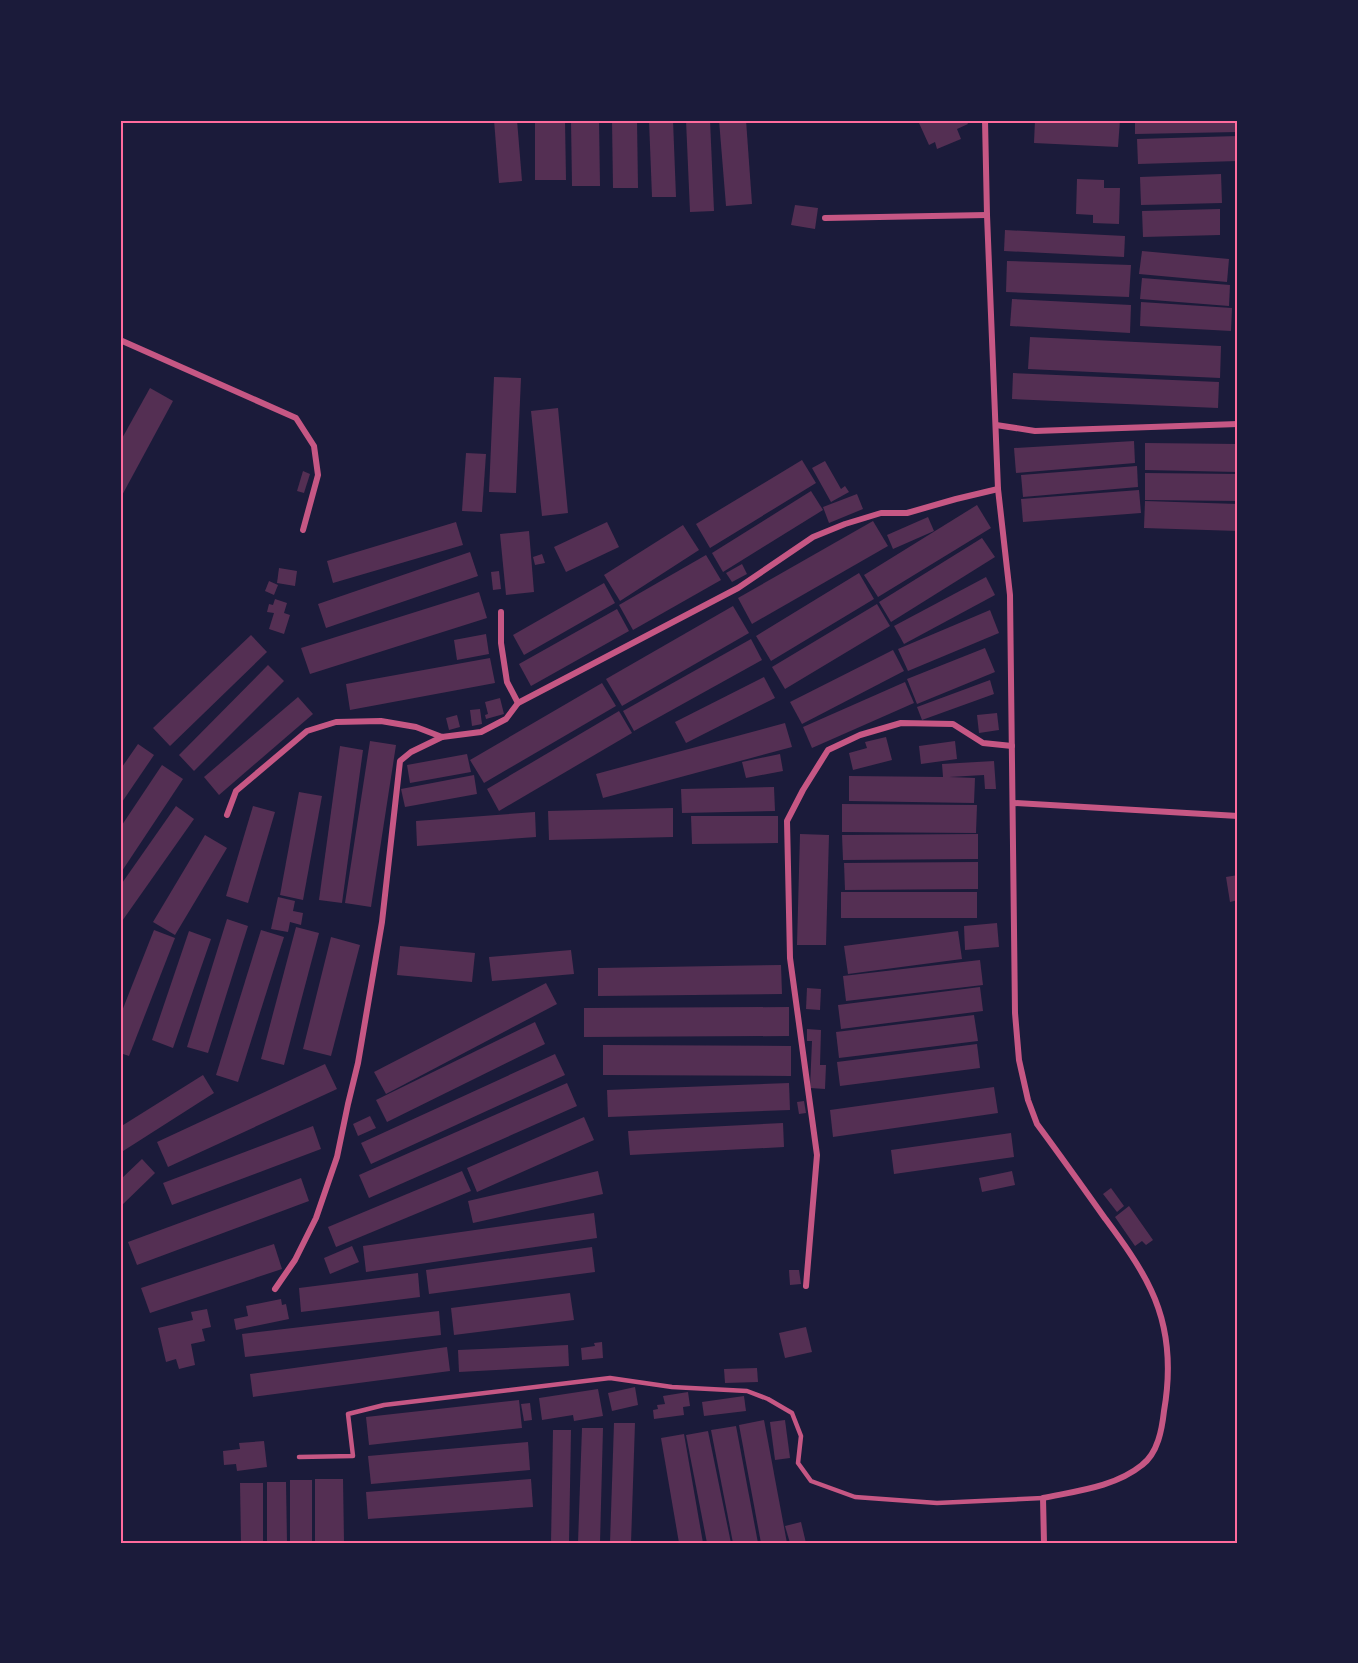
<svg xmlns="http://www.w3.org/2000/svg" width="1358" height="1663" font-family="'DM Sans',sans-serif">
<rect width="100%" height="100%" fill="#1b1b3a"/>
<g fill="#542f53">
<path d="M494,120h23l5,61 -23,2z"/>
<path d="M535,120h30l1,60h-31z"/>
<path d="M571,120h28l1,66h-28z"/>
<path d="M612,120h25l1,68h-25z"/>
<path d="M649,120h24l3,77h-24z"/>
<path d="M686,120h24l4,91 -24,1z"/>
<path d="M719,120h27l6,84 -26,2z"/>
<path d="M926,120h40l2,4 -11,5 4,10 -24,10 -2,-7 -6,3 -10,-22z"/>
<path d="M1035,120h85l-2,27 -84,-4z"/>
<path d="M1135,120h103v12l-103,2z"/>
<path d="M1238,136v25l-100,3 -1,-25z"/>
<path d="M1221,174l1,29 -81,2 -1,-28z"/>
<path d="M1077,179l27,1v8h16l-1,36 -26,-1v-8l-17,-1z"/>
<path d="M795,205l23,3 -3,21 -24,-4z"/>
<path d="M1220,209v26l-77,2 -1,-26z"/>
<path d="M1005,230l120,6 -1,21 -120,-6z"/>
<path d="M1142,251l87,8 -2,23 -88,-8z"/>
<path d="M1007,261l124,4 -2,32 -123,-5z"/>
<path d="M1142,278l88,7 -1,21 -89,-7z"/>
<path d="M1012,299l119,6 -1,28 -120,-7z"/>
<path d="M1141,302l91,6 -1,23 -91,-5z"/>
<path d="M1030,337l191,9 -1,32 -192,-9z"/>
<path d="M1013,373l206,9 -1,26 -206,-9z"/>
<path d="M494,377l27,1 -5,115 -27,-1z"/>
<path d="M150,388l23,13 -53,98v-57z"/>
<path d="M558,408l10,105 -26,3 -11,-105z"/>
<path d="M1134,441l1,22 -119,10 -2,-25z"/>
<path d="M1145,443l93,1v28l-93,-2z"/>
<path d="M466,453l20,1 -4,58 -20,-1z"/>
<path d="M802,460l14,23 -106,65 -14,-24z"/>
<path d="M825,461l16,28 4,-3 4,6 -18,10 -19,-34z"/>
<path d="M1137,466l1,21 -115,10 -2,-22z"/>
<path d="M303,471l7,3 -6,19 -7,-2z"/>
<path d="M1145,473l93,1v27l-93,-1z"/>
<path d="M1139,490l2,23 -118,9 -2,-23z"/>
<path d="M811,491l12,19 -100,62 -11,-19z"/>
<path d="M857,494l6,15 -34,14 -6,-16z"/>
<path d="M1145,501l93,3v27l-94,-3z"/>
<path d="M977,505l14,23 -113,69 -14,-22z"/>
<path d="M928,517l6,14 -41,18 -6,-14z"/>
<path d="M873,521l15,25 -136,78 -14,-26z"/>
<path d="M456,522l7,23 -130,38 -6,-22z"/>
<path d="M607,522l12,25 -53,25 -12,-25z"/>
<path d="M683,525l16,25 -79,51 -16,-26z"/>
<path d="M529,531l5,61 -28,3 -6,-61z"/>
<path d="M982,538l13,19 -104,65 -12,-20z"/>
<path d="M470,552l8,24 -152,52 -8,-24z"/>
<path d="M542,554l3,9 -10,2 -2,-8z"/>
<path d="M706,555l15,25 -88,50 -14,-25z"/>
<path d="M742,564l5,10 -15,8 -6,-9z"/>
<path d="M279,568l18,3 -2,15 -18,-3z"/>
<path d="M499,571l2,18 -8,1 -2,-18z"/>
<path d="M859,573l15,26 -103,62 -15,-25z"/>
<path d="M986,577l9,18 -91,49 -10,-18z"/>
<path d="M269,581l9,4 -4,10 -9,-4z"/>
<path d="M604,583l11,20 -91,52 -11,-20z"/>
<path d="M479,592l8,26 -177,56 -9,-26z"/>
<path d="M275,599l12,4 -3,10 6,2 -6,19 -15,-5 5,-16 -7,-1 2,-8 4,1z"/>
<path d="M877,604l13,22 -105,63 -13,-22z"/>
<path d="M733,606l16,27 -127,73 -16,-27z"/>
<path d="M617,609l12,22 -98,55 -12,-22z"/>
<path d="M990,610l9,23 -91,38 -10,-22z"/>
<path d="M486,634l3,20 -32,6 -3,-20z"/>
<path d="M251,635l16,17 -97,94 -17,-18z"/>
<path d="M751,639l11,21 -128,71 -11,-20z"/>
<path d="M985,648l10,24 -78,32 -10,-25z"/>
<path d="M893,650l11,21 -102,53 -12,-22z"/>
<path d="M490,658l5,25 -145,27 -4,-26z"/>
<path d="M268,665l16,16 -90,90 -15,-16z"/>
<path d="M764,677l11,21 -89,45 -11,-21z"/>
<path d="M990,680l4,14 -72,26 -5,-13z"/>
<path d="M905,682l9,21 -102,45 -9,-21z"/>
<path d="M602,683l14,23 -132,77 -14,-23z"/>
<path d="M298,697l15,17 -94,81 -15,-18z"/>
<path d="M500,698l4,16 -18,5 -1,-4 3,-1 -3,-12z"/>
<path d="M480,709l2,15 -10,2 -2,-16z"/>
<path d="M619,711l13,22 -133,78 -12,-22z"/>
<path d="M997,713l2,17 -20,3 -2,-18z"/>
<path d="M457,715l3,12 -11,3 -3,-12z"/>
<path d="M785,723l7,24 -189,51 -7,-24z"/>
<path d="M886,737l6,23 -39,10 -4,-17 18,-5 -2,-6z"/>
<path d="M370,741l26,4 -25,162 -26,-4z"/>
<path d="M955,741l2,18 -36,5 -2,-18z"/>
<path d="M138,744l16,11 -34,50v-35z"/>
<path d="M340,746l23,4 -21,153 -23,-3z"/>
<path d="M467,754l4,18 -61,11 -3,-18z"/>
<path d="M780,754l3,17 -37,7 -4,-16z"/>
<path d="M994,761l2,28h-11l-1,-14 -35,2 26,1 -1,25 -125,-2v-25l94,1 -1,-13z"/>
<path d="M162,765l21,14 -63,95v-46z"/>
<path d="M474,775l3,19 -72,13 -4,-18z"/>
<path d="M774,787l1,24 -93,2 -1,-24z"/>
<path d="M299,792l23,4 -19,104 -23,-5z"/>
<path d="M842,804l135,1 -1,28 -134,-1z"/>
<path d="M176,806l18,13 -74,105v-38z"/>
<path d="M253,806l22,6 -27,91 -22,-7z"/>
<path d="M673,808v29l-124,3 -1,-29z"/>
<path d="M535,812l1,25 -119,9 -1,-25z"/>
<path d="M691,816h87v27l-86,1z"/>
<path d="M800,834l29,1 -3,110h-29z"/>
<path d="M978,834v25l-135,1 -1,-25z"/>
<path d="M205,835l22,13 -52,87 -22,-13z"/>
<path d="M978,862v27l-133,1 -1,-27z"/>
<path d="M1238,875v25l-8,2 -4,-25z"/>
<rect x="841" y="892" width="136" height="26"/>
<path d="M278,897l17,4 -2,10 10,2 -2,12 -11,-3 -2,10 -17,-3z"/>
<path d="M227,919l21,7 -40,127 -21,-6z"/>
<path d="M997,923l2,24 -34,3 -1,-24z"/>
<path d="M296,927l23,6 -35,132 -23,-6z"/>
<path d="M154,930l21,8 -46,118 -9,-3v-37z"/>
<path d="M261,930l23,7 -46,145 -22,-7z"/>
<path d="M189,931l22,8 -38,109 -21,-8z"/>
<path d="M958,931l4,28 -114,15 -4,-28z"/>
<path d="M331,937l29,8 -29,111 -28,-7z"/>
<path d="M400,946l75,7 -3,29 -75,-7z"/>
<path d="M571,950l3,24 -82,7 -3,-24z"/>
<path d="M980,960l3,25 -137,16 -3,-25z"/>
<path d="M781,965l1,29 -184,2v-28z"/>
<path d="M546,983l11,21 -171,90 -12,-22z"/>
<path d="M980,987l3,24 -142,18 -3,-24z"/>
<path d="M807,988l14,1 -1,21 -14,-1z"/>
<path d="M789,1007v29l-205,1v-29z"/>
<path d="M974,1015l4,26 -139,17 -3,-26z"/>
<path d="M535,1022l10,22 -158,78 -11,-22z"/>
<path d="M807,1029l14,1 -1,35h6l-1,24 -15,-1 2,-47h-5z"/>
<path d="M977,1044l3,24 -140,18 -3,-24z"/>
<path d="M603,1045l188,1v30l-188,-1z"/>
<path d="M555,1054l10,21 -194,89 -10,-21z"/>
<path d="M325,1064l12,25 -169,78 -11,-25z"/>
<path d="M203,1075l11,18 -94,60v-26z"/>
<path d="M567,1083l10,23 -208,92 -10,-23z"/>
<path d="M789,1083l1,27 -182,7 -1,-27z"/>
<path d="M994,1087l4,26 -165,24 -3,-27z"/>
<path d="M804,1101l2,12 -7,1 -2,-12z"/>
<path d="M370,1116l6,12 -18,8 -5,-12z"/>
<path d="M584,1117l10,23 -117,52 -10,-24z"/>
<path d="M783,1123l1,24 -154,8 -2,-24z"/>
<path d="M313,1126l8,23 -149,56 -9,-22z"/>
<path d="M1011,1133l3,24 -120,17 -3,-24z"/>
<path d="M142,1159l13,14 -35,34v-27z"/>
<path d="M462,1171l9,20 -135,56 -8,-20z"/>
<path d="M598,1171l5,23 -130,29 -5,-22z"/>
<path d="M1012,1171l3,14 -33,7 -3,-14z"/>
<path d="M301,1178l8,23 -172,64 -9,-23z"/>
<path d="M1111,1188l13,18 -7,6 -14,-18z"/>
<path d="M1129,1206l24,34 -7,5 -4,-4 -7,5 -20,-29z"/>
<path d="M594,1213l3,25 -231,34 -3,-26z"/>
<path d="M274,1244l8,25 -132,44 -9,-25z"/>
<path d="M352,1246l7,16 -29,12 -6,-16z"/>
<path d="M592,1247l3,25 -166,22 -3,-24z"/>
<path d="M789,1270h10l2,14 -11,1z"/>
<path d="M418,1273l2,24 -119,15 -2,-24z"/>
<path d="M570,1293l4,27 -120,15 -3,-27z"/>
<path d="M281,1299l1,6 4,-1 3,15 -53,11 -2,-11 14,-3 -2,-10z"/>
<path d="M207,1309l4,18 -9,2 3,12 -14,3 4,21 -16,4 -3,-10 -10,3 -8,-34 35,-8 -2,-8z"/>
<path d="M439,1311l2,24 -196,22 -3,-23z"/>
<path d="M806,1327l6,25 -27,6 -6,-25z"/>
<path d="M602,1342l1,16 -21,2 -1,-12 14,-2 -1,-3z"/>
<path d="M568,1345l1,21 -110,6 -1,-22z"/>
<path d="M447,1347l3,24 -197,26 -3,-23z"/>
<path d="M757,1368l1,14 -33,1 -1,-14z"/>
<path d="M635,1387l3,18 -26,6 -4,-18z"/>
<path d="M598,1389l5,27 -29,5 -1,-6 -31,5 -3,-22z"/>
<path d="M688,1392l2,14 -7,1 1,8 -30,4 -1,-9 5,-1 -1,-4 8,-1 -2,-8z"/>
<path d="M744,1396l2,15 -42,5 -2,-14z"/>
<path d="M519,1400l3,28 -153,17 -3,-28z"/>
<path d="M530,1403l2,17 -8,1 -3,-17z"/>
<path d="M764,1420l23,123h-26l-22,-118z"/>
<path d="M785,1420l5,38 -15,2 -5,-38z"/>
<path d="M614,1423h21l-4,120h-21z"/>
<path d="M736,1426l22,117h-25l-22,-113z"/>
<path d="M582,1428h21l-3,115h-22z"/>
<path d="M553,1430h18l-2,113h-18z"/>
<path d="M708,1431l23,112h-24l-21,-108z"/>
<path d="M684,1434l19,109h-24l-18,-105z"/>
<path d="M264,1441l3,26 -30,4 -1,-7 -12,1 -1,-14 17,-2 -1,-6z"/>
<path d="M528,1442l2,28 -159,14 -3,-28z"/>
<path d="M315,1479h28l1,64h-29z"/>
<path d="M531,1479l2,28 -165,12 -2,-27z"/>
<rect x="290" y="1480" width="22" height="63"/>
<path d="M267,1482h19l1,61h-20z"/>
<path d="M240,1483h23v60h-22z"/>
<path d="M801,1522l5,21h-16l-5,-17z"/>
</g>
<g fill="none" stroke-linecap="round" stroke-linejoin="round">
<path stroke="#c65784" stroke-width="4.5" d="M299,1457l54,-1 -5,-42 36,-9 226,-27 62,9 75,4 21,8 24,14 9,23 -3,27 13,18 44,16 82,6 106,-5"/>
<g stroke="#c65784" stroke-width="6">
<path d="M985,120l2,95 11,274 12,106 5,418 4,47 9,40 9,24c23,31 45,62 67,93 17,23 35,47 47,73 18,38 20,81 13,121 -2,18 -6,42 -22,54 -27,22 -66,26 -99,33l1,45"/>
<path d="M825,218l162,-3"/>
<path d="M120,340l176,78 18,28 4,29 -15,55"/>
<path d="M996,425l39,6 203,-7"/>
<path d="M501,612v31l6,39 11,21"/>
<path d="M1014,803l224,13"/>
<path d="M227,815l9,-24 71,-60 29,-9 45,-1 35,6 26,10 39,-5 25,-13 12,-16 220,-115 75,-51 32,-13 36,-11h26l49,-14 42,-10"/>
<path d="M806,1286l11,-131 -27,-197 -3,-137 16,-31 25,-40 32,-15 41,-12 52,1 30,19 29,3"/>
<path d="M275,1289l20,-29 21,-42 21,-61 11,-53 10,-41 24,-141 18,-161 11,-9 31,-15"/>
</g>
</g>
<rect width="1358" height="1663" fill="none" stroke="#1b1b3a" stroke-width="243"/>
<rect x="122" y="122" width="1114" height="1420" fill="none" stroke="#ff6b9d" stroke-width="2"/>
</svg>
